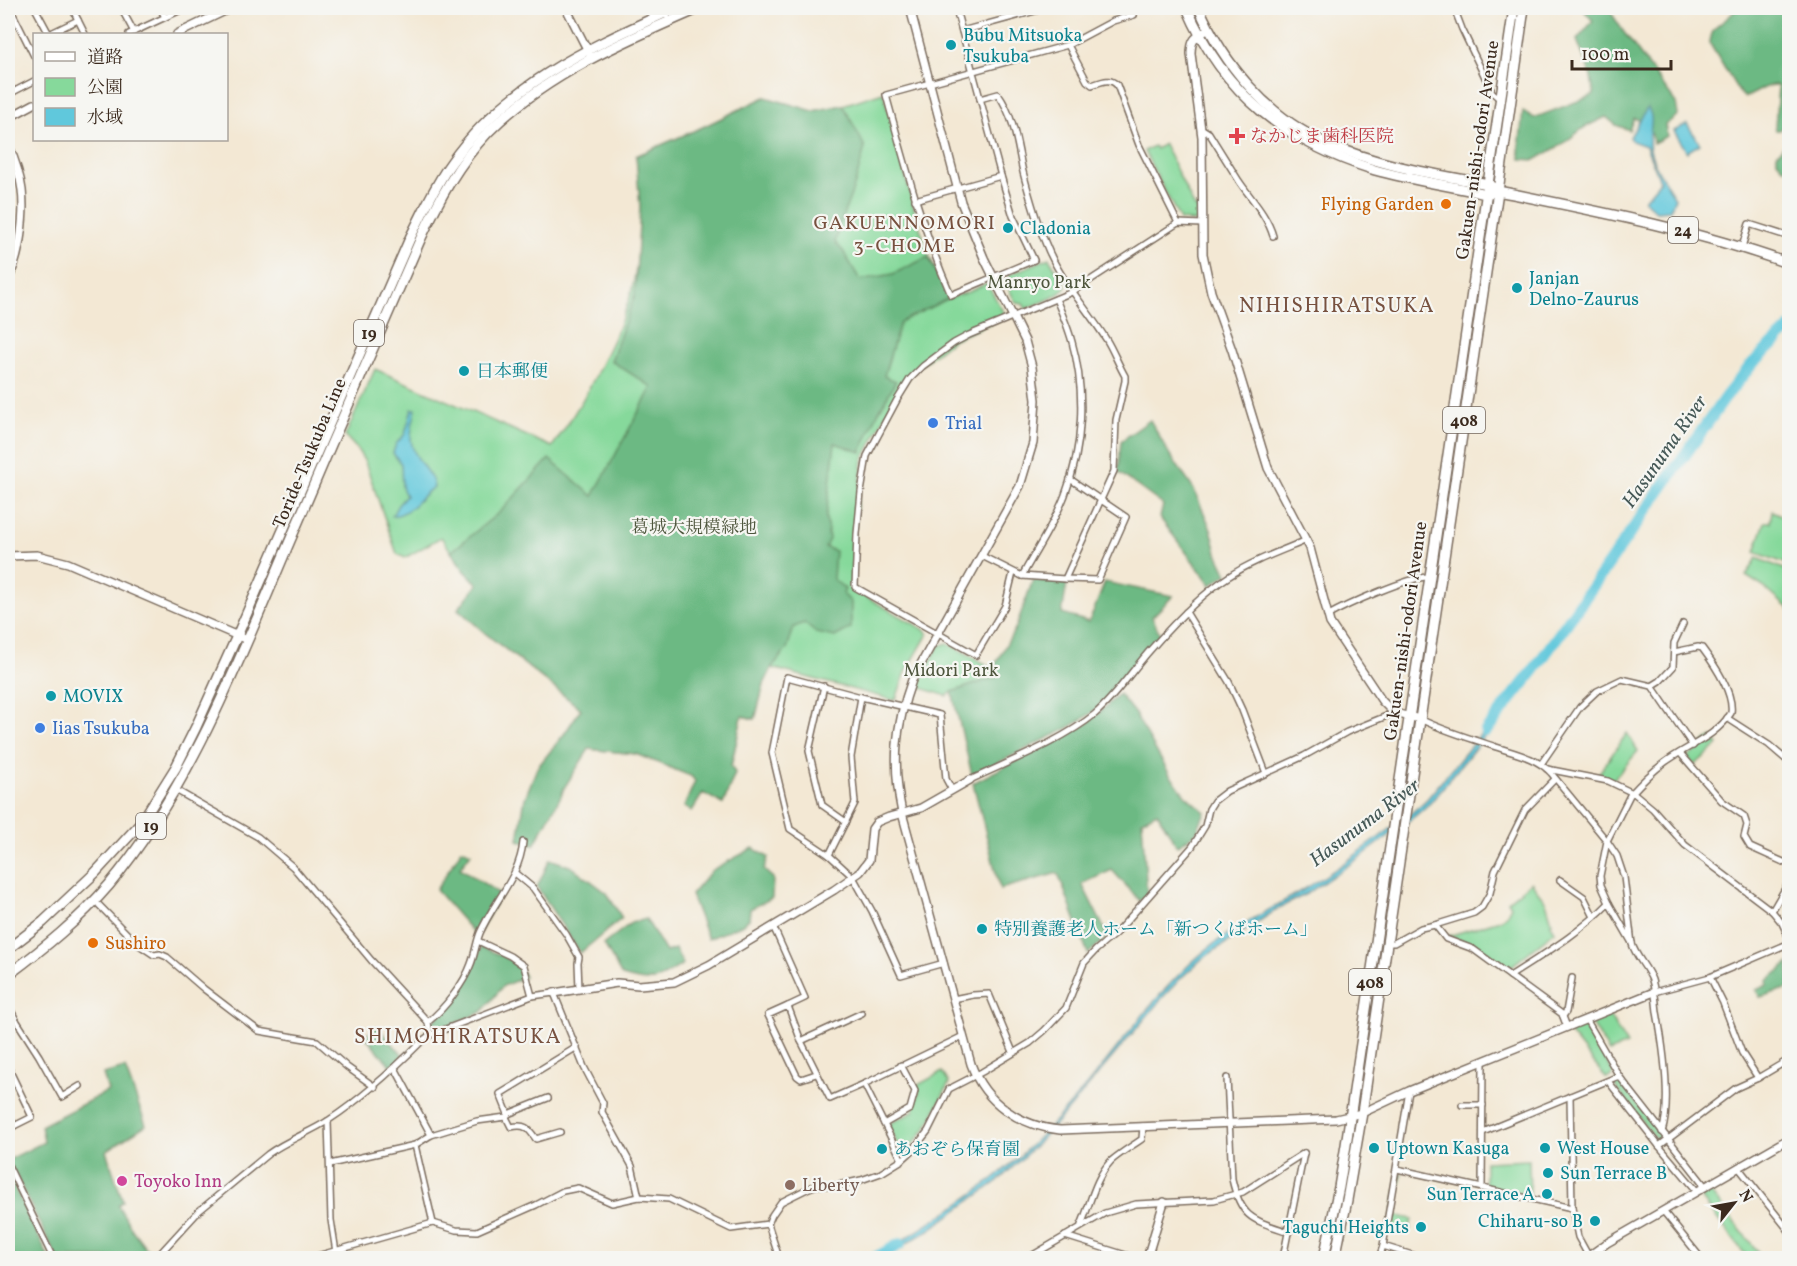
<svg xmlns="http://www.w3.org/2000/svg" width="1797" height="1266" font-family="Vollkorn,'Noto Serif JP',serif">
<rect width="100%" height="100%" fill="#f6f6f2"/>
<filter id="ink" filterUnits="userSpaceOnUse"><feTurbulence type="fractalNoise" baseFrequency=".0167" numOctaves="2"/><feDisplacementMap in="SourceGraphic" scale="12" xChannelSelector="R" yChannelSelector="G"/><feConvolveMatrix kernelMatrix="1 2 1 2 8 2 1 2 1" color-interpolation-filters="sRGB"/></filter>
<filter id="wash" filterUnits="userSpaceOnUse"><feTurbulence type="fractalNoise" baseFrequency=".008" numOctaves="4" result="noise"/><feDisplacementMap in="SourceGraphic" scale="24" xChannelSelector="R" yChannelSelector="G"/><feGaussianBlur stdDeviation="1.35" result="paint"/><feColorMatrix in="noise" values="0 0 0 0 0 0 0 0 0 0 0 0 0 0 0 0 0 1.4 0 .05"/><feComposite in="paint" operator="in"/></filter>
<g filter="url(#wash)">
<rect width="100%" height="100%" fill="#f3e8d4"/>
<g fill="#86d99b" stroke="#60825c" stroke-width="1.5">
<path d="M883,92l33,124 13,39 20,43 19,-6 17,-8 3,1 17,30 -2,3 -49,21 -43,34 -21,33 -27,54 -9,70 -2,59 73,41 3,4 -22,38 -10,27 -3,1 -121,-32 -8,16 -9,35 -13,-3 -11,50 4,7 -12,31 -32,-28 -55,-22 -47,-5 -24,-16 16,-24 -96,-76 -27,-24 20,-25 -13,-13 -24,-34 -36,21 -8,-4 -32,-92 -8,-13 -12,-13 30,-67 177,78c23,-32 39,-59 55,-95 9,-18 17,-36 23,-55 12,-44 13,-95 6,-141l69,-30 60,-29 48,14 30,-6z"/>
<path d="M1164,144l31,64 4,-1v14l-2,1 -17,-2 -36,-69 10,-5 2,3z"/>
<path d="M1049,258l17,28c-7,12 -28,17 -40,23l-3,-5 -7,-1 -10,-19 3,-3 -1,-6z"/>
<path d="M1772,511l17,8v46l-34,-13 10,-30h5z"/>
<path d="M1757,558l32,13v38l-24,-21 -19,-12z"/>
<path d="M947,643l46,25 3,9 -44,15 -5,4 -29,-9 2,-7 19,-34z"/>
<path d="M1627,733l11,18 -25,29 -16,-4z"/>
<path d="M1712,737l6,8 -23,20 -8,-8 9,-6 -1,-3z"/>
<path d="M1531,882l15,20 6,20 -2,1 5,8 -47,38 -34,-25 -26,-8 52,-16 7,-6 4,-8 -3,-5z"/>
<path d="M1608,1014l19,31 -18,7 -17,-28 1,-4z"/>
<path d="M1582,1024l3,2 28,46 -1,4 -6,2 -38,-47z"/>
<path d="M942,1072l7,11 -22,44 -23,28 -2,-1 -13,-28v-2l24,-12 6,-20 -3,-6z"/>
<path d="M1616,1080l3,1 42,54v3l-5,1 -42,-54v-2z"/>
<path d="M1529,1160l1,35 -43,-9 -2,-4v-20z"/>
<path d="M1402,1174l-9,41 19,4 -3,13 -19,-4 9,-52z"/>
<path d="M1710,1192l53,66h-15l-47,-60z"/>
</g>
<g fill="#6cb983" stroke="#547250" stroke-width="1.5">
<path d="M1582,8h26l15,23 53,72 2,12 -13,10 2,11 -14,7c-1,-15 -6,-20 -19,-25l-5,12 -13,-5 -10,-8 -21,10 -24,18 -26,15 -14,-1 -2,-9 4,-39 11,7 60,-23 -3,-19 -14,-36 16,-19z"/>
<path d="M1736,8h53v111l-9,11h-4l-1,-3 3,-40 -2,-2c-11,-1 -20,10 -32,12l-5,-5 -29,-48c1,-23 18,-20 26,-36z"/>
<path d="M765,97l48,14 30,-6 22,42 -10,37 -14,37 -6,21 8,9 17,29 33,-6 35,-17 22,41 -50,24 -16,54 12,5 -19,34 -16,37 -26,-9 -9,74 3,22 -4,8 10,4 -2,28 12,10 -2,5 8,8v26l-16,9 -19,-4 -12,-10 -10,4 -7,22 -15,18 -8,17 -9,35 -13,-3 -11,50 4,7 -12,31 -20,-11 -11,18 -8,-4 11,-26 -4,-5 -55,-22 -47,-5 -25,39 -3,8 -27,49 -16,-5 7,-42 12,-30 28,-35 16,-24 -96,-76 -27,-24 20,-25 -13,-13 -14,-19 51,-42 47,-51 44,37 59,-109 -41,-26 24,-67 5,-87 -4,-51 69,-30z"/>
<path d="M1789,140v28h-6l-6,-8v-6z"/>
<path d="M1150,420l20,35 23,33 18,41 6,24 10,21 -16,11 -51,-67 3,-13 -45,-33 3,-31z"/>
<path d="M1033,580l34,3 -5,31 27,8 16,-40 68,14 -21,21 8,17c-22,24 -38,52 -62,74 -18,15 -39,25 -60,35 -22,11 -44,22 -66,32l-20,-83 44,-15 -3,-9 23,-41z"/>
<path d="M1119,694l16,20 35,61 15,20 20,17 -9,21 -19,13 -20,-34 -15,8 5,75 -7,6 -28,-31 -30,14 26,52 -20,18 -30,-81 -58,16 -27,-106 114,-59z"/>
<path d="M753,848l15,9 -4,13 9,8 -1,20 -22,11 -1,10 -8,6 -33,14 -17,-44 21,-25z"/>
<path d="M462,849l9,4 -11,15 40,26 -23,43 -41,-47z"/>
<path d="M550,859l22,8 35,26 15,25 -42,35 -43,-66z"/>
<path d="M646,919l20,33 9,-3 8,15c-28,17 -28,22 -61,12l-18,-32 27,-21z"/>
<path d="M481,947c17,7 37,13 44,30l-22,9 -21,26 -45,19 -5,-4v-5c23,-19 40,-47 49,-75z"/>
<path d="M1789,963v25l-29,9 -4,-7 11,-5v-4z"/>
<path d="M377,1027l26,28 -12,11 -26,-30z"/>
<path d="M125,1068l21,57 -40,26 17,50 -5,4 15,26 16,21 -5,6h-87l-49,-98 36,-18 -3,-16 67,-35 -5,-17z"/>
<path d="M8,1174l41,84h-41z"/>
</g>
<g fill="#60c8dc" stroke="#4e797d" stroke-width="1.5">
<path d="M1647,108c10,10 -1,29 3,42 4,17 16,33 25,48l-5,12 -14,1 -12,-11 16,-19 -14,-35 -14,-5 -2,-4z"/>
<path d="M1687,124l13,20 -13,8 -13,-21z"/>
<path d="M412,409h4c-7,29 -9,36 9,60 5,7 8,10 9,18 -15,9 -22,27 -42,29l6,-11 8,-9 -4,-9 -1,-23 -8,-11 3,-9 9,-10z"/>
<path d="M1495,717l3,3 -68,83 -15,13 -56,42 -53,36 -27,14 -76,50 -21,19 -19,20 -93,111 -34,37 -37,35 -70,50 -42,25 -2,-4c38,-23 75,-46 109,-73 26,-20 50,-45 72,-69 46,-50 82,-109 134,-154 30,-26 69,-44 103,-65 27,-16 53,-35 78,-54 16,-12 32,-23 46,-37z"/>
</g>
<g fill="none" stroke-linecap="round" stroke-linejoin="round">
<g stroke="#60c8dc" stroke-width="12">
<path d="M1486,731l48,-61 193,-275 26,-32 37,-35"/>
<path d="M875,1258l25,-14"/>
</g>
</g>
</g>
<g filter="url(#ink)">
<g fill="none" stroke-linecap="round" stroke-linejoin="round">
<g stroke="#7b6c5e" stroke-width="8">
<g id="minor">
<path d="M10,8l24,48"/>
<path d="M35,8l14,26"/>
<path d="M72,8l13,26"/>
<path d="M121,8l13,24"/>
<path d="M160,8l5,9"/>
<path d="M959,8l-2,5 44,163 12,40 21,44 -83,35c-29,-66 -46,-131 -65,-200l182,-50 45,-24 21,-6 -3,-7"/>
<path d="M1454,8l8,21 30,63 8,7"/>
<path d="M962,31l84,-23"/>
<path d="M49,34l29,-14"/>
<path d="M129,34l56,-26"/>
<path d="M1068,45l19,36 5,4c9,-3 18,-8 25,0l22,60 39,78"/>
<path d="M8,82l5,10 21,-11"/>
<path d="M980,99l18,-5c17,24 19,51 25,78 6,23 13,48 22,70 14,37 41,65 61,97 7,11 12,25 19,37v5l-9,39 -2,51 -49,108 -43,-3 -40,-20"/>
<path d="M1201,128l8,5c10,16 20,32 30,48 12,18 28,34 34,55"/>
<path d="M915,200l86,-24"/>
<path d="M1742,247l7,-23 41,13"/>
<path d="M1013,573l-8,33 -29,49 -121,-68 2,-53 4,-42 6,-36 30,-56 13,-21 13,-13 31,-23 15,-8 103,-43 106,-69 24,1"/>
<path d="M1022,576c14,-26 32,-52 43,-81 18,-47 21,-104 7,-153 -4,-15 -10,-29 -16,-43"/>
<path d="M1065,579l33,1 28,-63 -56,-38"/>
<path d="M1186,612l43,70 13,28 24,63"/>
<path d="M1327,616c19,-11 83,-40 102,-39"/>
<path d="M824,686l-15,65 13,54 24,17"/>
<path d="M1652,686l8,-5 13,-14 1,-24 9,-19"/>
<path d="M861,697l-74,-20 -15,76 18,76 39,26 24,22 19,34 29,64 43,-12"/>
<path d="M1727,718l42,27 21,18"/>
<path d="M1420,719c24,12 50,19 76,28 18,6 42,11 55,26l56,68 10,15 7,21 8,67c4,13 15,23 20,36 3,10 4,22 5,32 6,33 15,89 5,120"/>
<path d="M1680,753l42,48 22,15 3,9 -3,12 6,10 40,18"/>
<path d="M1541,764l39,-57 17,-16 25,-12 30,7 41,60"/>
<path d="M1547,769l61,12 27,13 18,15 32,36 87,66 10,12 8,17"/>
<path d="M970,780c40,-19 92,-39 125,-66 22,-19 37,-44 57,-66 22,-25 48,-53 76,-71 24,-16 53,-26 79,-37"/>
<path d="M174,789l84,48 35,30 78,93 57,62"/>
<path d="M829,855l26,-52 -4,-46 10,-60 79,18 6,64 6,11"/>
<path d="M515,873l18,15 33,46 13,23 -1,6 1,26"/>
<path d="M1560,880l24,17 10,20"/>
<path d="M99,905l37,38 18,12 6,-1 7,3 37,32 55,42 58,10 30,26 28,20"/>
<path d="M1772,911l18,-31"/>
<path d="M1435,925l11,14 27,10 89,65 5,13"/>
<path d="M773,926l32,72 -17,8"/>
<path d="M478,941l32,15 14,10 8,30"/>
<path d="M1386,943h8l27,-15 14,-3 39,-12 8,-6 8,-14 5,-22 30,-61 30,-31"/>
<path d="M1632,943l-23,-40 -8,-18 -1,-9 7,-35 23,-46c10,-11 22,-23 34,-32 22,-17 51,-25 67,-50 3,-21 -17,-49 -29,-65l-4,-1 -24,5"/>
<path d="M1510,976c34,-22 71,-44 99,-73"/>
<path d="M1710,977l13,26 19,50 16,25"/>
<path d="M1654,992l56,-15 80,-34"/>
<path d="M953,999l20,-4 16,-1 24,58"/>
<path d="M8,1005l8,15 -8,5"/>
<path d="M1563,1016l3,-4 6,-34"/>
<path d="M1586,1019l33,57 86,110"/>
<path d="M16,1020l23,36 23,41 18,-11"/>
<path d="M430,1035l-2,-13c16,-13 36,-38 43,-58 4,-10 5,-21 9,-31 13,-31 40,-56 43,-91"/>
<path d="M801,1041l61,-28"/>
<path d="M8,1067l24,50 -24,12"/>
<path d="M395,1068l36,67 -16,10 18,78"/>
<path d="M816,1074l-15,5 -4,-3 -29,-61 20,-9 13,35 29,58 34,-15 99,-48"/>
<path d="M1227,1078l5,101c9,40 21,41 57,53"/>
<path d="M1608,1081l51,65 38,45"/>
<path d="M864,1084l20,40 26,-15 5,-18 -14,-26"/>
<path d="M1570,1096l2,112 6,29 11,20"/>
<path d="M1462,1105h21"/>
<path d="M8,1113l6,13"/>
<path d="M508,1114l40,-16"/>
<path d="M506,1117l5,10c15,-3 17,1 25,12l24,-7"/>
<path d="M328,1121l3,99 5,32 3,6"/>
<path d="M884,1124l18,36"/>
<path d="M1483,1132l136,-56"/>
<path d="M431,1135l46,-14 29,-4 2,-3 -8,-20 77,-47"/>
<path d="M1659,1146l77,-58 22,-10 32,-19"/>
<path d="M330,1164l85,-19"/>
<path d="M8,1165l45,93"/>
<path d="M1738,1167l52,65"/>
<path d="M1397,1169l175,39"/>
<path d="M1482,1188l1,-126"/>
<path d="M1663,1211l38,47"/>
<path d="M768,1224l4,-9 9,-13 28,-14 9,-3 16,1 27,-6 20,-7 21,-13 11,-10 15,-19 21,-42 33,-17 48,-29 14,-12 22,-23 18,-45 12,-13 21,-18 75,-85 13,-21 4,-17 5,-8 13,-10 77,-35 43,-24 47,-19"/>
<path d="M1081,1225c9,-20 14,-47 30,-64 9,-8 21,-15 31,-22l1,-13"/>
<path d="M1065,1236l70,22"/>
<path d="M1383,1246l39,12"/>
<path d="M156,1258l43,-47 69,-57c19,-14 41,-21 61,-34 35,-23 64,-50 93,-79l8,-6 102,-39 22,-3 30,74 19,36 -1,9 30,54 7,31"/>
<path d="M310,1258l123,-35 23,7 21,1 59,-26 27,-14 15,-3 34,15 27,-6 30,2 62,30 37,-5 11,34"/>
<path d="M1028,1258l77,-45 31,-9 78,-4 29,-8 61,-39"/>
<path d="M1283,1258l21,-105"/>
<path d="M1379,1258l4,-12 26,-155"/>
</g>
</g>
<g stroke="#7b6c5e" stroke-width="10">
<g id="tertiary">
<path d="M566,8l23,45"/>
<path d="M910,8l51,194 23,56 41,83 7,26 4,33 -3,43 -13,43 -108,194c-17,47 -20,84 -10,133l69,251c14,39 49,62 89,66l276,-11 26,-6 47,-22 245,-99"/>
<path d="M1209,29c-13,8 -18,9 -18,25l11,83 1,117 8,38 21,58 36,118 42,80 20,75 52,78 12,12 26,6"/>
<path d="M177,34l54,-26"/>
<path d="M8,118l26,-14"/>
<path d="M8,144c6,14 12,30 14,46 3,24 -2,68 -14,89"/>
<path d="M8,556l29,-1 31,8 179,77"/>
<path d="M554,993l63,-10 22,2 35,-3 35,-17 125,-75 26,-18 9,-12 3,-31 5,-7 12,-5 32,-9 49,-28"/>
<path d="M1147,1258l17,-56"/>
<path d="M1586,1258l21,-15 183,-105"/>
</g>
</g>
<g stroke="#7b6c5e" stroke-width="12">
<g id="primary">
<path d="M1187,8c37,87 99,134 188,162 32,9 66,14 98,21l13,3 12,-3c99,20 197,39 292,73"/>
<path d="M1199,8c24,55 68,109 125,134 51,23 109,32 164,42l6,4"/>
<path d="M8,949l35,-27 52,-49 46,-50 35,-56 20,-40 41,-91 174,-400c13,-25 24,-51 40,-73 56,-80 140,-116 225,-155"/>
<path d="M8,975c36,-27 71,-55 101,-90 84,-101 132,-230 183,-349 42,-99 85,-198 128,-296 18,-39 38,-77 68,-108 58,-58 138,-92 212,-124"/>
</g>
</g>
<g stroke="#7b6c5e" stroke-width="12">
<g id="trunk">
<path d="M1324,1258l15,-71 7,-42 168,-1137"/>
<path d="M1335,1258l12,-58 15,-87 136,-922 26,-183"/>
</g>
</g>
<use href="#minor" stroke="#fff" stroke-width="5"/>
<use href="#tertiary" stroke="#fff" stroke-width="7"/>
<use href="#primary" stroke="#fff" stroke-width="9"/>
<use href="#trunk" stroke="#fff" stroke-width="9"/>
</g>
</g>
<g fill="#0f9aa8" stroke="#f6f6f2" stroke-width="2">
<circle cx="951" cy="45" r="6"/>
<circle cx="1008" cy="228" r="6"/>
<circle cx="1517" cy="288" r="6"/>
<circle cx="464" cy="371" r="6"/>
<circle cx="51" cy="696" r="6"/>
<circle cx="982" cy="929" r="6"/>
<circle cx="1374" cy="1148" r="6"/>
<circle cx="1545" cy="1148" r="6"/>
<circle cx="882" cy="1149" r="6"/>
<circle cx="1548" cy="1173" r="6"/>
<circle cx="1547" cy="1194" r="6"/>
<circle cx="1595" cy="1221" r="6"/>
<circle cx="1421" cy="1227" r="6"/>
</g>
<path fill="#e0444e" stroke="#f6f6f2" stroke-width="2" d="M1234 127h6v6h6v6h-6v6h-6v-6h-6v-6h6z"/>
<g fill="#e8710a" stroke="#f6f6f2" stroke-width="2">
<circle cx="1446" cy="204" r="6"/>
<circle cx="93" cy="943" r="6"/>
</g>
<g fill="#3f7fe0" stroke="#f6f6f2" stroke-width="2">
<circle cx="933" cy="423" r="6"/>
<circle cx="40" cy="728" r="6"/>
</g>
<circle fill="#d1479c" stroke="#f6f6f2" stroke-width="2" cx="122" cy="1181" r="6"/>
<circle fill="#8d6e63" stroke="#f6f6f2" stroke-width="2" cx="790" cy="1185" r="6"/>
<g text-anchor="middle" stroke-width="4.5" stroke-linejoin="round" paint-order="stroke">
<g fill="#f6f6f2" stroke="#73675e" stroke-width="1.5">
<rect x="1668" y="217" width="30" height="26" rx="4.5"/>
<rect x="354" y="320" width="30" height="26" rx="4.5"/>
<rect x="1443" y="407" width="42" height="26" rx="4.5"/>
<rect x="136" y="813" width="30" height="26" rx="4.5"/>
<rect x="1349" y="969" width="42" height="26" rx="4.5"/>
</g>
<g font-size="16" font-weight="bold" fill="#3b2a1e">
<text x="1683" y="236">24</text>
<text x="369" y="339">19</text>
<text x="1464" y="426">408</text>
<text x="151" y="832">19</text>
<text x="1370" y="988">408</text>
</g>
<g font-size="18" fill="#0d838f" stroke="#f6f6f2" text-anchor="start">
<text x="963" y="41">Bubu Mitsuoka<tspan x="963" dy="21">Tsukuba</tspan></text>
<text x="1020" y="234">Cladonia</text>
<text x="1529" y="284">Janjan<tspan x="1529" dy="21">Delno-Zaurus</tspan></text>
<text x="476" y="377">日本郵便</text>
<text x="63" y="702">MOVIX</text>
<text x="994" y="935">特別養護老人ホーム「新つくばホーム」</text>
<text x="1386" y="1154">Uptown Kasuga</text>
<text x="1557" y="1154">West House</text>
<text x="894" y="1155">あおぞら保育園</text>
<text x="1560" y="1179">Sun Terrace B</text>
<text x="1535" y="1200" text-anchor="end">Sun Terrace A</text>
<text x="1583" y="1227" text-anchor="end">Chiharu-so B</text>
<text x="1409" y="1233" text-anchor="end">Taguchi Heights</text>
</g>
<g font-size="18" fill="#be3a42" stroke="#f6f6f2" text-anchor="start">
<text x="1250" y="142">なかじま歯科医院</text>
</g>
<g font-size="18" fill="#3b2a1e" stroke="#f6f6f2">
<text transform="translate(1477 150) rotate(-82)" y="6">Gakuen-nishi-odori Avenue</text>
<text transform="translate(309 453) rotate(-67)" y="6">Toride-Tsukuba Line</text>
<text transform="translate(1405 631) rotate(-82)" y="6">Gakuen-nishi-odori Avenue</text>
</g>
<g font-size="18" fill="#c56008" stroke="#f6f6f2" text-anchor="end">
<text x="1434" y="210">Flying Garden</text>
<text x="105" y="949" text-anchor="start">Sushiro</text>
</g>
<g font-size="18" fill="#4e563d" stroke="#f6f6f2">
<text x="1039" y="288">Manryo Park</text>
<text x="694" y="533">葛城大規模緑地</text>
<text x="951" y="676">Midori Park</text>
</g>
<g font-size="18" fill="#366cbe" stroke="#f6f6f2" text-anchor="start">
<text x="945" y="429">Trial</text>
<text x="52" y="734">Iias Tsukuba</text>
</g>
<g font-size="18" fill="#b23c85" stroke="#f6f6f2" text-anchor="start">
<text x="134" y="1187">Toyoko Inn</text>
</g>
<g font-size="18" fill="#785e54" stroke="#f6f6f2" text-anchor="start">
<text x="802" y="1191">Liberty</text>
</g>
<g font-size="20" letter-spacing="1.5" fill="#77513f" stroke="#f6f6f2">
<text x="905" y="229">GAKUENNOMORI<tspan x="905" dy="23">3-CHOME</tspan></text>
</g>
<g font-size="20" font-style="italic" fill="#465957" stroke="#f6f6f2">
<text transform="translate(1664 451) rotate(-55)" y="7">Hasunuma River</text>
<text transform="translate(1364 822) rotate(-37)" y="7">Hasunuma River</text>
</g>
<g font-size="21" letter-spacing="1.5" fill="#77513f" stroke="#f6f6f2">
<text x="1337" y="312">NIHISHIRATSUKA</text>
<text x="458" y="1043">SHIMOHIRATSUKA</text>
</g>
</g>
<rect width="1797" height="1266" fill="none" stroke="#f6f6f2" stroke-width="30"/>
<rect x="33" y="33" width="195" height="108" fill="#f6f6f2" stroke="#aba49d" stroke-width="1.5"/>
<rect x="45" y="52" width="30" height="9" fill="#ffffff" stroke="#aba49d" stroke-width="1.5"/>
<text x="87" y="63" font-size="18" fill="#3b2a1e">道路</text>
<rect x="45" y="78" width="30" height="18" fill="#86d99b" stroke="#aba49d" stroke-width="1.5"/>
<text x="87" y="93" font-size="18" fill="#3b2a1e">公園</text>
<rect x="45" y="108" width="30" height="18" fill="#60c8dc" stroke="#aba49d" stroke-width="1.5"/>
<text x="87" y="123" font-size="18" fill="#3b2a1e">水域</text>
<g transform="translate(1734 1203) rotate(59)" stroke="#f6f6f2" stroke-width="4.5" paint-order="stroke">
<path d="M0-4.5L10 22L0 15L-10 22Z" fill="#3b2a1e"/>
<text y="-9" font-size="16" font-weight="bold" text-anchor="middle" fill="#3b2a1e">N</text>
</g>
<path d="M1572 60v9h99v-9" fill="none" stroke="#3b2a1e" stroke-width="3"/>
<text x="1581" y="60" font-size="18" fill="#3b2a1e" stroke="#f6f6f2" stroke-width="4.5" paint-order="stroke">100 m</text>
</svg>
